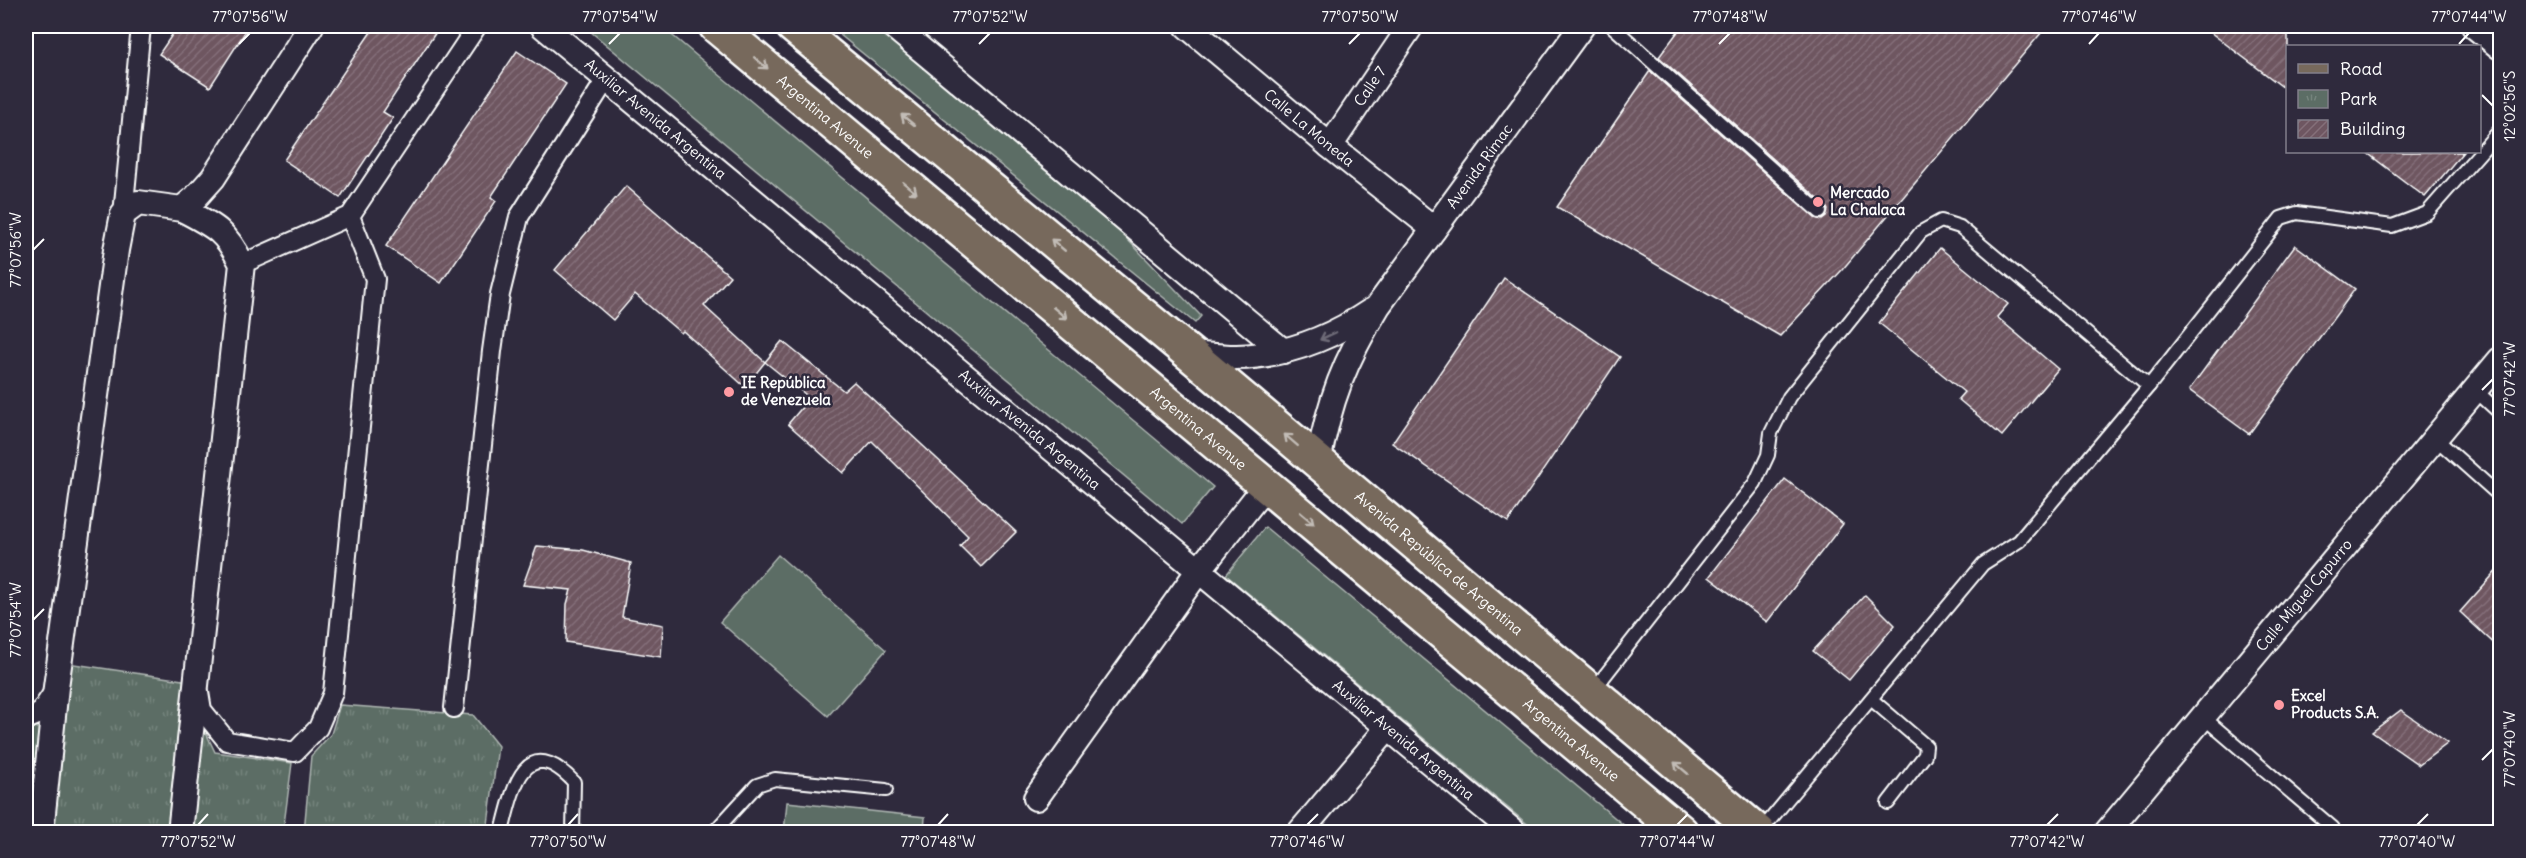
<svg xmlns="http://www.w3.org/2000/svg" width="2526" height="858" font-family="Delius,sans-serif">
<defs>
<pattern id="park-tufts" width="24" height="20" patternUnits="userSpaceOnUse" patternTransform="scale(1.5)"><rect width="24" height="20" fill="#5c6d65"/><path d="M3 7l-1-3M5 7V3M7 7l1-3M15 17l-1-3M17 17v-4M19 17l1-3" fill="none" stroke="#74837c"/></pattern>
<pattern id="building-hatch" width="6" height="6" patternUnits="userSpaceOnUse" patternTransform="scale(1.5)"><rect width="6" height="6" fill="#6e5661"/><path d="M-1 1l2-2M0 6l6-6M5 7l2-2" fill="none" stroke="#846f79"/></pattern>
</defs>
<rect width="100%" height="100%" fill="#2f2a3d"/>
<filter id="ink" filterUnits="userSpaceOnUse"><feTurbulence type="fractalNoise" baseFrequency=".0167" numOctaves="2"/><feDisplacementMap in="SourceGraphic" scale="12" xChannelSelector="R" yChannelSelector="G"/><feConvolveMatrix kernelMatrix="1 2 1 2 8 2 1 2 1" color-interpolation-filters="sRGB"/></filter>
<g filter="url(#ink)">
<g fill="#5c6d65" stroke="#aeb6b2" stroke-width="1.5">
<path d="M584,26h77l552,461 -31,37z"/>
<path d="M829,26h48l227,189 97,101 -6,7z"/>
<path d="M1265,527l367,305h-95l-311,-257z"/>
<path d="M778,555l108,95 -58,66 -108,-94z"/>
<path d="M787,802l138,15 -1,15h-140z"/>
</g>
<g fill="url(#park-tufts)" stroke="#aeb6b2" stroke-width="1.5">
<path d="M67,663l122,18 -20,151h-41l-80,-9z"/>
<path d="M340,705l133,10 25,31 -11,86h-183l7,-76 20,-22z"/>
<path d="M199,718l16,34 77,11 -9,69h-101z"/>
<path d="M26,723l18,3 -9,91 -9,-1z"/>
</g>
<g fill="url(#building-hatch)" stroke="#fff" stroke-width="1.5">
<path d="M178,26h71l-39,61 -51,-33z"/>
<path d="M375,26h65l-57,86 10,6 -53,80 -56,-38z"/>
<path d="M1682,26h365l-205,244 -62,66 -223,-129 93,-136 165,147 7,2 4,-3 2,-7 -2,-4 -167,-149z"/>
<path d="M2202,26h86v65z"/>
<path d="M517,51l49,33 -75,113 5,4 -55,82 -55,-37z"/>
<path d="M2366,152h97l-38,45z"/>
<path d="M626,186l104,90 -26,30 61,56 -20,25 -62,-56 -2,2 -46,-39 -22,26 -58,-50z"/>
<path d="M2295,245l60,44 -106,145 -60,-44z"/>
<path d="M1940,248l68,56 -11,13 61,52 -56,67 -44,-37 6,-7 -85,-69z"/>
<path d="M1504,278l116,79 -112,165 -116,-79z"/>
<path d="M782,341l62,50 10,-9 162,150 -35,35 -21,-21 8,-10 -96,-95 -29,32 -55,-49 22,-26 -45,-36z"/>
<path d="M1785,479l58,45 -76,98 -58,-45z"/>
<path d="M537,546l46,4 48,13 -9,54 41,8 -2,32 -95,-15 1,-38 4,-14 -48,-5z"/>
<path d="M2500,567v82l-40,-37z"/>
<path d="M1865,595l30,30 -46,55 -36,-29z"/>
<path d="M2401,710l47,33 -29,22 -47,-33z"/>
</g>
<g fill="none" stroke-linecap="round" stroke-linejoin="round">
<g stroke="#fff" stroke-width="16">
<g id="service">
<path d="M1612,26l208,186"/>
<path d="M2475,390l25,23"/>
<path d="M2435,438l65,58"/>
<path d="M1592,692l163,-209 13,-28 3,-22 18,-36 132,-165 20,-11 19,6 189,159"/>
<path d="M1871,699l55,47 -1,9 -37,48"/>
<path d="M2203,717l130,111"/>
<path d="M502,832c10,-39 21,-103 72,-50l-1,50"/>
<path d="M714,832l43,-47 18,-6 111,11"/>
<path d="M1760,832l223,-268 36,-23 130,-155 132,-168 16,-5 95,13 35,-13 73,-83"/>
</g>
</g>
<g stroke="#fff" stroke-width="22">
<g id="pedestrian">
<path d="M123,214l18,-188"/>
<path d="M242,264l108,-48 127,-190"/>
<path d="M199,692l3,18 25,31 68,11 23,-24 15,-35 42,-414 -25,-63"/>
<path d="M454,708l38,-357 8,-57 19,-77 88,-139"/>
<path d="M26,720l12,-5 16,-24"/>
</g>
</g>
<g stroke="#fff" stroke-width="28">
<g id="minor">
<path id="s1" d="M543,26l971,806"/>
<path d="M893,26l390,325"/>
<path id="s2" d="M1187,26l143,120 104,83"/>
<path d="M2474,26l26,21"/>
<path id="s3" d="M1330,146l81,-120"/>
<path d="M1190,354c15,1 31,3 46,3 49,-1 95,-19 135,-46"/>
<path id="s4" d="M1318,463c11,-62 27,-103 60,-157l204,-280"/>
<path d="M1036,798l163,-228 68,-86"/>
<path d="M41,832l15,-145 60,-437 7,-36 15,-11 44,6 13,-11 18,-20 98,-152"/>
<path d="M180,832l62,-568c-17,-34 -28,-38 -60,-55"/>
<path d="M1300,832l88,-104"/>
<path id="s5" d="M2107,832l393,-472"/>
</g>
</g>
<g stroke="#fff" stroke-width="38">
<g id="primary">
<path id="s6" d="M716,26l965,806"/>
<path id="s7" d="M793,26l397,328 568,478"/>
</g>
</g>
<use href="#service" stroke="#2f2a3d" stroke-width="12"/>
<use href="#pedestrian" stroke="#2f2a3d" stroke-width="18"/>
<use href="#minor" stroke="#2f2a3d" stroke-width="24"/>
<use href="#primary" stroke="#77695c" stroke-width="33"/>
</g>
<defs><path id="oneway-shaft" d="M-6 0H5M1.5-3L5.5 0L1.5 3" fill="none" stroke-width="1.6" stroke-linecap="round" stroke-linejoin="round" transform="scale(1.5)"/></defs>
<g stroke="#c2bcb6">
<use href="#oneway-shaft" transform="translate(761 63) rotate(40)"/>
<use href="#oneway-shaft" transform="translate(908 120) rotate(-141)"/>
<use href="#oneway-shaft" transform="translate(910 188) rotate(40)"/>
<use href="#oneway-shaft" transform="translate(1058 245) rotate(-140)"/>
<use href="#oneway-shaft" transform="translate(1060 313) rotate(40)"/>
<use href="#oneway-shaft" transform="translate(1291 440) rotate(-139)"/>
<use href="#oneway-shaft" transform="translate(1307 518) rotate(40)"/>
<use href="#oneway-shaft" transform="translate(1681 768) rotate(-140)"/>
</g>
<use stroke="#6d6a77" href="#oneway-shaft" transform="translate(1328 336) rotate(155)"/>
</g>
<path fill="none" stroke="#fff" stroke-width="2" d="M239,44l11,-11M609,44l11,-11M979,44l11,-11M1349,44l11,-11M1719,44l11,-11M2089,44l10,-11M2459,44l10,-11M2482,95l11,11M33,250l11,-11M2482,390l11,-11M33,620l11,-11M2482,760l11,-11M198,825l10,-11M568,825l10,-11M938,825l10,-11M1307,825l11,-11M1677,825l11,-11M2047,825l11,-11M2417,825l11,-11"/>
<g fill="#ff9aa2" stroke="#2f2a3d" stroke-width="2">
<circle cx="1818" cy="202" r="6"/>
<circle cx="729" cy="392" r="6"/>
<circle cx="2279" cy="705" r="6"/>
</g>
<g text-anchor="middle" stroke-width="5" stroke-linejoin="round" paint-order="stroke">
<g font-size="15" fill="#fff" stroke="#2f2a3d">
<text dy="5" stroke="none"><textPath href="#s3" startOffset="72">Calle 7</textPath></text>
<text dy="5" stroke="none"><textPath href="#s6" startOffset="142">Argentina Avenue</textPath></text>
<text dy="5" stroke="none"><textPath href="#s1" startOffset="146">Auxiliar Avenida Argentina</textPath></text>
<text dy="5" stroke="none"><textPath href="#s2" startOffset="159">Calle La Moneda</textPath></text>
<text dy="5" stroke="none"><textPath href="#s4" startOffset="342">Avenida Rímac</textPath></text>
<text dy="5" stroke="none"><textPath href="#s6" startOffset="628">Argentina Avenue</textPath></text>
<text dy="5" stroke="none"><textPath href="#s1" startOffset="632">Auxiliar Avenida Argentina</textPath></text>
<text dy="5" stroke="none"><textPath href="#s7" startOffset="840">Avenida República de Argentina</textPath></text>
<text dy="5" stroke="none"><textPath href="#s5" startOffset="308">Calle Miguel Capurro</textPath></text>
<text dy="5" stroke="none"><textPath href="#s1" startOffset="1118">Auxiliar Avenida Argentina</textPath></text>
<text dy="5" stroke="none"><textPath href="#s6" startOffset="1114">Argentina Avenue</textPath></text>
</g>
<g font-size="15" font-weight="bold" fill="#fff" stroke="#2f2a3d" text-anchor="start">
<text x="1830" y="198">Mercado<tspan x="1830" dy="17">La Chalaca</tspan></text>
<text x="741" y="388">IE República<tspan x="741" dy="17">de Venezuela</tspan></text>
<text x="2291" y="701">Excel<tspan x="2291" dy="17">Products S.A.</tspan></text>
</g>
</g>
<rect width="2526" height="858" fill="none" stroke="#2f2a3d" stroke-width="66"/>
<rect x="2286" y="45" width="195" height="108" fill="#2f2a3d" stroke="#827f8b" stroke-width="1.5"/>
<rect x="2298" y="64" width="30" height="9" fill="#77695c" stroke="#827f8b" stroke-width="1.5"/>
<text x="2340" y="75" font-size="18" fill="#ffffff">Road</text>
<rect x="2298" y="90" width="30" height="18" fill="url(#park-tufts)" stroke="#827f8b" stroke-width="1.5"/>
<text x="2340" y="105" font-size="18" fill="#ffffff">Park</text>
<rect x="2298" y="120" width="30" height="18" fill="url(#building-hatch)" stroke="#827f8b" stroke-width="1.5"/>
<text x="2340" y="135" font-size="18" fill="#ffffff">Building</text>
<rect x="33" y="33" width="2460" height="792" fill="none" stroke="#fff" stroke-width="2"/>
<g font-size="15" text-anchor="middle" fill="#fff">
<text x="250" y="22">77°07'56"W</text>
<text x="620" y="22">77°07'54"W</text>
<text x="990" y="22">77°07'52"W</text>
<text x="1360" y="22">77°07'50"W</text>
<text x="1730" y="22">77°07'48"W</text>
<text x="2099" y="22">77°07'46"W</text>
<text x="2469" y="22">77°07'44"W</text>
<text transform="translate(2510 106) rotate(-90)" y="5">12°02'56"S</text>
<text transform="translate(16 250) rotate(-90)" y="5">77°07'56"W</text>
<text transform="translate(2510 379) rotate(-90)" y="5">77°07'42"W</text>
<text transform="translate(16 620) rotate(-90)" y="5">77°07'54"W</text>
<text transform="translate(2510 749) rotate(-90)" y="5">77°07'40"W</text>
<text x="198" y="847">77°07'52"W</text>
<text x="568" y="847">77°07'50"W</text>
<text x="938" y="847">77°07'48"W</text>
<text x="1307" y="847">77°07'46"W</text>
<text x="1677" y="847">77°07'44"W</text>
<text x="2047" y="847">77°07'42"W</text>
<text x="2417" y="847">77°07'40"W</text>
</g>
</svg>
